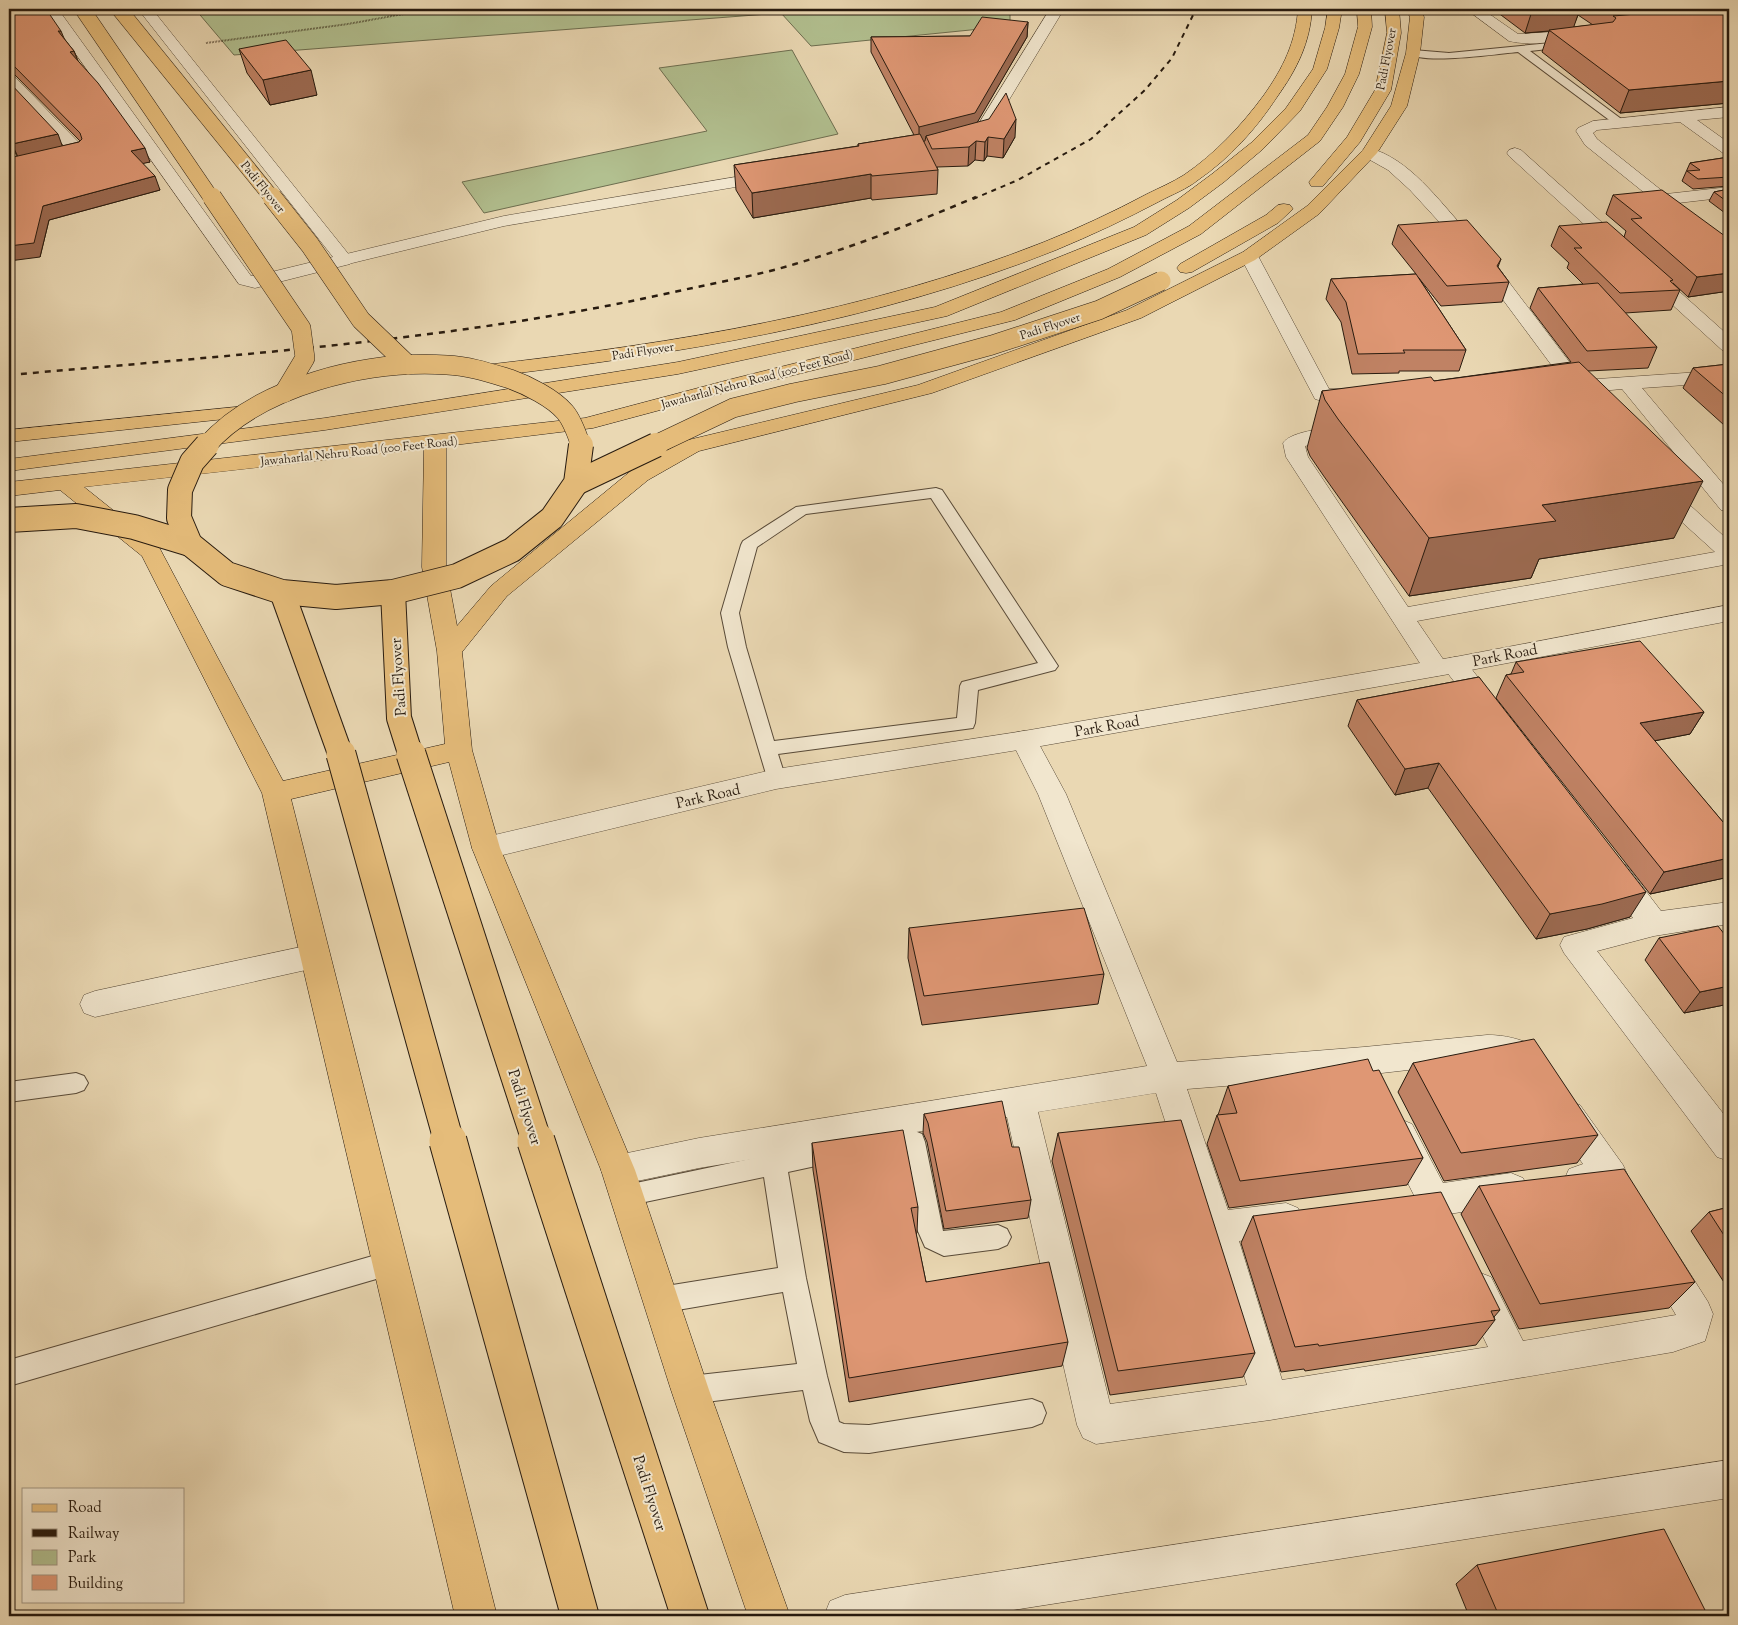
<svg xmlns="http://www.w3.org/2000/svg" width="1738" height="1625" font-family="'Sorts Mill Goudy',serif">
<rect width="100%" height="100%" fill="#ead8b3"/>
<filter id="stains"><feTurbulence type="fractalNoise" baseFrequency=".004" numOctaves="4"/><feColorMatrix values="0 0 0 0 .2 0 0 0 0 .09 0 0 0 0 .02 0 0 0 .5 -.17"/></filter>
<radialGradient id="worn" r=".72"><stop offset=".6" stop-color="#630" stop-opacity="0"/><stop offset="1" stop-color="#630" stop-opacity=".3"/></radialGradient>
<g fill="#b2c090" stroke="#6d6e50">
<path d="M195,9h815v17l-199,20 -30,-33 -547,42z"/>
<path d="M792,50l46,84 -354,79 -22,-31 245,-51 -48,-63z"/>
</g>
<g fill="none" stroke-linecap="round" stroke-linejoin="round">
<g stroke="#584a38" stroke-width="2">
<g id="service">
<path d="M1571,41l4,1 1,2 -1,2 -45,5 94,70 2,2 -2,2h-8l-98,-73c-21,2 -97,13 -110,1l5,-3 36,3z"/>
<path d="M936,488l6,2 2,3 114,173 -3,4 -77,20 -3,33 -2,5 -195,26 8,25 -3,5 -7,2 -7,-2 -41,-137 -7,-34 20,-68 2,-4 53,-34zM931,498l107,165 -76,19 -2,4 -3,32 -183,23 -28,-94 -7,-34 18,-66 49,-33z"/>
<path d="M76,1073l8,3 4,7 -4,7 -8,3 -67,9v-20z"/>
<path d="M905,1127l17,7 3,8 18,89 55,-6 9,4 4,8 -4,8 -9,4 -54,7 -19,-9 -8,-18 -15,-80 -23,5 -9,-3 -3,-8 3,-8z"/>
<path d="M839,1140l9,3 3,8 -3,8 -60,13 18,106 21,98 12,46 5,2 25,1 163,-26 10,4 4,10 -4,10 -10,4 -163,26 -25,-1 -25,-10 -9,-21 -7,-31 -113,14 -10,-4 -4,-10 4,-10 10,-4 107,-12 -14,-72 -123,21 -9,-4 -4,-9 4,-9 9,-4 118,-19 -14,-91 -138,29 -9,-3 -3,-8 3,-8z"/>
<path d="M390,1251l9,3 4,9 -4,9 -9,3 -381,111v-26z"/>
</g>
</g>
<g stroke="#584a38" stroke-width="1">
<g id="minor">
<path d="M1050,9h14l-72,119h-12l-2,-3z"/>
<path d="M1466,9h16l36,25 66,-4 5,1 2,3 -2,3 -5,1c-24,2 -52,9 -75,3z"/>
<path d="M9,75l5,1 70,72 2,3 -2,3 -75,17v-10l58,-12 -58,-62z"/>
<path d="M1729,107v10l-32,3 32,23v12l-6,-2 -43,-31 -83,8 -4,3 4,6 69,55 63,-7v10l-51,6 51,40v14l-6,-1 -138,-111 -9,-14 2,-3 15,-7z"/>
<path d="M1369,148c40,10 70,53 96,81l3,4 -3,4 -6,1 -6,-1 -43,-47 -22,-20 -25,-14 -2,-3 2,-3z"/>
<path d="M1515,148l6,2 208,186v16l-7,-2 -213,-194 -2,-3 2,-3z"/>
<path d="M771,171l6,1 2,4 -2,4 -273,46 -160,39 -6,-1 -3,-4 3,-4 166,-40z"/>
<path d="M1249,251l6,1 3,4 71,133 29,-1 7,2 3,4 -3,4 -43,3 -7,-2 -75,-143 3,-4z"/>
<path d="M1501,279l7,2 75,99 146,-10v12l-87,6 87,103v21l-8,-2 -99,-121 -44,4 -19,-2 -3,-4 3,-4 5,-1 -72,-97 2,-4z"/>
<path d="M1347,426l7,2 3,4 -3,4 -49,10 3,11 100,150 307,-55 -63,-57 -3,-5 3,-5 8,-2 8,2 61,56v23l-312,57 28,41 1,-3 9,-2 9,2 38,50 -4,6 -9,3 -9,-3 -34,-44 -1,3 -9,2 -9,-2 -141,-217 -3,-14c9,-13 48,-15 64,-17z"/>
<path d="M1024,731l9,2 33,61 111,268 187,-15 123,-12c19,0 32,4 49,11l5,10 -5,10 -11,4 -21,-9h-17l-123,14 -177,14 41,121 58,-7 12,5 5,11 -5,11 -12,5 -47,6 43,139 206,-33 -28,-58 5,-12 13,-5 13,5 32,64 153,-26 -31,-53 6,-12 12,-5 12,5 33,52 5,12 -8,27 -32,11 -403,68 -174,24 -13,-6 -6,-13 -70,-308 -308,51 -81,17 -12,-4 -5,-11 5,-11 12,-4 81,-17 448,-72 -109,-272 -27,-54 4,-7zM1156,1093l44,135 47,157 -137,19 -72,-292z"/>
<path d="M1616,862l10,3 35,46 68,-9v22l-75,12 -57,15 132,170v40l-12,-4 -153,-204 -4,-8 4,-8 69,-19 -31,-45 4,-8z"/>
<path d="M315,944l11,3 4,9 -4,9 -11,3 -220,49 -11,-4 -4,-9 4,-9 11,-4z"/>
<path d="M1568,1101l12,4 43,60 5,11 -5,11c-18,7 -36,11 -54,4l-5,-11 5,-11 14,-5 -27,-39 -4,-10 4,-10z"/>
<path d="M1400,1119l12,5 31,59 68,-10 12,5 5,11 -5,11 -12,5 -77,11 -12,-5 -39,-77 5,-10z"/>
<path d="M1729,1460v38l-754,118h-151l6,-15 15,-6z"/>
</g>
</g>
<g stroke="#584a38" stroke-width="1">
<g id="tertiary">
<path d="M44,9h14l193,267h4l78,-19 -195,-248h14l198,247 3,4 -3,4 -95,24 -16,-4z"/>
<path d="M1729,605v16l-274,52 -431,76 -248,40 -290,70 -10,-3 -4,-8 4,-8 10,-3 290,-68 248,-38 431,-74z"/>
</g>
</g>
<g stroke="#281b0f" stroke-width="1">
<g id="primary">
<path d="M1298,9h14c-2,34 -15,60 -35,88 -21,32 -47,61 -79,83 -11,9 -25,14 -38,21 -34,18 -68,34 -104,49 -183,73 -376,104 -571,127l-7,-2 -3,-4 3,-4 7,-2c191,-22 380,-52 559,-123 35,-14 69,-30 103,-48 12,-6 26,-12 37,-19 31,-21 58,-50 80,-80 19,-27 32,-53 34,-86z"/>
<path d="M1328,9h14l-3,19 -12,41 -27,42 -37,38 -39,33 -35,26 -43,27 -199,81 -269,58 -353,56 -316,41v-12l316,-41 353,-56 257,-55 199,-80 43,-27 35,-26 39,-31 35,-35 27,-39 12,-41z"/>
<path d="M1357,9h14l1,18 -13,47 -16,33 -23,34 -119,93 -81,43 -105,43 -269,67 -153,41 -147,18v121l11,59 34,-40 141,-116 52,-29 234,-56 209,-75 116,-58 64,-46 56,-56 28,-44 15,-53 4,-36 -4,-8h14l4,8 -4,36 -13,53 -30,47 -58,61 -64,46 -114,58 -209,75 -233,58 -51,29 -141,116 -45,56 10,98 28,98 135,322 74,220 81,226h-42l-77,-226 -70,-220 -129,-322 -23,-86 -158,37 206,817h-42l-193,-823 -120,-237 -82,-66 -51,6v-14l576,-64 147,-39 269,-67 107,-43 81,-43 119,-91 19,-28 18,-33 13,-47zM424,449l-2,118 15,84 8,93 -162,37 -124,-234 -75,-60z"/>
<path d="M1385,9h14l2,24 -10,57 -31,52 -37,44h-12l-2,-4 38,-45 28,-47 12,-57z"/>
<path d="M1284,204l6,1 3,4 -15,14 -86,49 -6,1 -6,-1 -3,-4 3,-4 86,-49 12,-10z"/>
<path d="M246,406l7,2 3,4 -3,4 -244,26v-12z"/>
</g>
</g>
<path stroke="#281b0f" stroke-width="2" stroke-dasharray="0.5 1" stroke-linecap="butt" d="M206,43l142,-19 83,-15"/>
<use href="#service" fill="#f1e6ce" fill-rule="evenodd"/>
<use href="#minor" fill="#f1e6ce" fill-rule="evenodd"/>
<use href="#tertiary" fill="#f1e6ce" fill-rule="evenodd"/>
<use href="#primary" fill="#e5bc7a" fill-rule="evenodd"/>
<path stroke="#281b0f" stroke-width="2" stroke-dasharray="5 5" stroke-linecap="butt" d="M973,199l45,-19 73,-41 54,-49 27,-32 24,-49"/>
<path stroke="#281b0f" stroke-width="2.5" stroke-dasharray="6 6" stroke-linecap="butt" d="M9,375c225,-20 454,-35 674,-85 37,-8 76,-15 112,-26 61,-18 122,-42 181,-67"/>
<g stroke="#281b0f" stroke-width="16" stroke-linecap="butt">
<g id="primary-bridge-far4">
<path d="M119,9l154,190"/>
<path d="M83,10l129,189"/>
</g>
</g>
<g stroke="#281b0f" stroke-width="20" stroke-linecap="butt">
<g id="primary-bridge-far3">
<path d="M212,197l89,131 4,30 -21,35"/>
<path d="M272,197l38,48 51,75 47,45"/>
<path d="M206,446c54,-61 162,-86 241,-81 22,1 43,8 63,14 17,6 43,19 55,33 7,8 13,25 16,34"/>
<path d="M653,446l80,-38 60,-15 89,-18 110,-30 107,-35 62,-29"/>
</g>
</g>
<g stroke="#281b0f" stroke-width="26" stroke-linecap="butt">
<g id="primary-bridge-far2">
<path d="M207,445l-15,17 -12,28 -1,28 11,26 37,30 55,18 54,5 57,-5 64,-16 55,-26 40,-32 24,-35 5,-38"/>
<path d="M576,483l80,-38"/>
<path d="M9,520l67,-4 58,11 56,17"/>
<path d="M282,592l59,164"/>
<path d="M393,592l6,126 12,38"/>
</g>
</g>
<g stroke="#281b0f" stroke-width="31" stroke-linecap="butt">
<g id="primary-bridge-far1">
<path d="M341,754l108,388"/>
<path d="M411,754l126,388"/>
</g>
</g>
<g stroke="#281b0f" stroke-width="39" stroke-linecap="butt">
<g id="primary-bridge">
<path d="M448,1141l132,475"/>
<path d="M536,1141l154,475"/>
</g>
</g>
<use href="#primary-bridge-far4" stroke="#e5bc7a" stroke-width="15"/>
<use href="#primary-bridge-far3" stroke="#e5bc7a" stroke-width="19"/>
<use href="#primary-bridge-far2" stroke="#e5bc7a" stroke-width="24"/>
<use href="#primary-bridge-far1" stroke="#e5bc7a" stroke-width="29"/>
<use href="#primary-bridge" stroke="#e5bc7a" stroke-width="37"/>
</g>
<g fill="#c08264" stroke="#281b0f" fill-rule="evenodd">
<path d="M9,9l55,30 10,12 4,10 72,101 -8,1 18,27 -111,30 -9,37 -23,-101 -8,-16v-58l54,64 16,-4 1,-1 -65,-66 -6,-1z"/>
<path d="M1493,9h236v94l-109,10 -78,-61 7,-21 -24,2zM1578,15l15,10 -20,2z"/>
<path d="M1028,22l-1,15 -50,85 38,15 -12,21 -16,-2 -3,5 -9,-1 -7,6 -31,1 1,3 -1,24 -65,6 -1,-2 -118,20 -17,-28 -2,-25 124,-19v-2l56,-9 -43,-83v-15l99,-1z"/>
<path d="M239,49l78,46 -47,10 -23,-32z"/>
<path d="M1729,157v29l-36,3 -11,-8 8,-18z"/>
<path d="M1729,189v27l-20,-15 5,-9z"/>
<path d="M1613,195l116,44v52l-41,6 -15,-14 7,7 -9,20 -46,3 32,34 -9,21 -60,3 86,167 -135,21 -8,19 -122,18 -86,-121 -13,-19 -3,-8 15,-57 112,-10 137,-19 -41,-54 8,-20 45,-4 -16,-16 2,-5 -18,-17 8,-20 65,11 2,-6 -20,-17z"/>
<path d="M1398,225l103,34 -3,8 11,15 -7,20 -61,4 -23,-29 48,73 -7,21h-60v2l-47,1 -11,-52 -15,-23 5,-20 85,-5 -24,-30z"/>
<path d="M1729,364v60l-5,1 -41,-37 10,-20z"/>
<path d="M1516,662l188,50 -14,22 -36,7 69,81 6,-1v56l-79,17 -154,-196 10,-23 5,-1z"/>
<path d="M1479,677l151,240 -43,12 -51,10 -108,-151 -33,7 -47,-69 9,-26z"/>
<path d="M909,928l195,46 -6,30 -176,21 -14,-67z"/>
<path d="M1725,935l4,69 -45,9 -39,-53 14,-22z"/>
<path d="M1413,1063l185,72 -21,28 -133,18 -46,-89z"/>
<path d="M1373,1071l50,87 -16,27 -178,23 -22,-64 10,-29h1l10,-29z"/>
<path d="M924,1114l88,33 19,53 -3,18 -84,11 -17,-87 -4,-9z"/>
<path d="M1058,1133l197,220 -12,24 -133,18 -58,-234z"/>
<path d="M812,1143l106,64 -1,26 -1,1 10,48 142,60 -6,24 -213,36 -36,-232z"/>
<path d="M1479,1186l216,96 -26,26 -150,21 -58,-115z"/>
<path d="M1729,1207v83l-38,-59 18,-19z"/>
<path d="M1253,1216l247,94 -6,7 1,3 -19,25 -171,26 -1,-2 -23,3 -40,-129z"/>
<path d="M1477,1565l231,51h-239l-13,-32z"/>
</g>
<g fill="#9c6a51" stroke="#281b0f">
<path d="M1561,9h19l-7,20 -48,4 7,-22z"/>
<path d="M1028,22l-1,15 -53,91 -48,8 -1,5 -6,2v-16z"/>
<path d="M58,31h3l5,12z"/>
<path d="M74,51l5,13 -9,-12z"/>
<path d="M311,70l6,25 -47,10 -7,-25z"/>
<path d="M1729,81v22l-109,10 9,-23z"/>
<path d="M1016,119l-1,18 -12,21 1,-19z"/>
<path d="M58,134l5,14 -45,9 -6,-13z"/>
<path d="M988,137l-1,19 -3,5 1,-19z"/>
<path d="M976,141l-1,19 -7,6 1,-19z"/>
<path d="M145,148l5,14 -14,3 -5,-14z"/>
<path d="M871,174v24l-118,20 -1,-25z"/>
<path d="M155,176l5,14 -111,30 -9,37 -31,4v-15l34,-40z"/>
<path d="M1729,273v18l-41,6 9,-20z"/>
<path d="M1729,415v9l-5,1z"/>
<path d="M1703,481l-29,57 -135,21 -8,19 -122,18 20,-58 113,-33z"/>
<path d="M1704,712l-14,22 -63,12 13,-23z"/>
<path d="M1439,763l-11,25 -33,7 10,-26z"/>
<path d="M1729,858v19l-79,17 14,-22z"/>
<path d="M1646,892l-16,25 -43,12 -51,10 14,-25z"/>
<path d="M1729,986v18l-45,9 16,-21z"/>
</g>
<g fill="#df9774" stroke="#281b0f">
<path d="M9,9h37l15,22h-3l16,20 -4,1 28,31 47,65 -14,3 24,25 -112,30 -9,37 -25,3v-88l70,-16 3,-3 -2,-6 -70,-71h-1z"/>
<path d="M1528,9h33l-29,2z"/>
<path d="M1695,9h34v72l-100,9 -80,-60 64,-8 3,-4 -3,-2z"/>
<path d="M982,17l46,5 -53,91 -56,14 -48,-90 99,-1z"/>
<path d="M286,40l25,30 -48,10 -24,-31z"/>
<path d="M9,82l49,52 -46,10 -3,-6z"/>
<path d="M1006,93l10,26 -12,20 -16,-2 -3,5 -9,-1 -7,6 -37,2 -6,-13 63,-17z"/>
<path d="M920,134l18,36 -66,6 -1,-2 -119,19 -18,-28 125,-19 -1,-2z"/>
<path d="M1729,157v20l-31,2 -11,-8 13,-1 -10,-7z"/>
<path d="M1729,189v14l-15,-11z"/>
<path d="M1662,190l67,49v34l-32,4 -66,-58 11,-1 -29,-23z"/>
<path d="M1467,220l34,39 -4,7 12,16 -62,4 -49,-61z"/>
<path d="M1607,222l66,58 -3,1 10,9 -60,3 -46,-45h8l-23,-22z"/>
<path d="M1416,274l50,76h-63l2,3 -47,1 -12,-52 -15,-23z"/>
<path d="M1598,283l59,64 -70,4 -49,-63z"/>
<path d="M1579,362l124,119 -161,24 14,16 -127,17 -91,-119 -13,-19 -3,-9 109,-14 3,4z"/>
<path d="M1729,364v35l-36,-31z"/>
<path d="M1640,641l64,71 -64,11 83,99 6,-1v37l-65,14 -158,-197 18,-3 -8,-10z"/>
<path d="M1479,677l167,215 -44,12 -52,10 -111,-151 -34,6 -48,-69z"/>
<path d="M1084,908l20,66 -180,22 -15,-68z"/>
<path d="M1718,926l7,9h4v51l-29,6 -41,-54z"/>
<path d="M1534,1039l64,96 -137,18 -48,-90z"/>
<path d="M1368,1059l5,12 6,-1 44,88 -183,23 -23,-66 20,-2 -9,-27z"/>
<path d="M1002,1101l10,46h7l12,53 -85,11 -18,-88 -4,-9z"/>
<path d="M1181,1120l74,233 -137,18 -60,-238z"/>
<path d="M903,1130l15,77 -7,1 15,74 123,-20 19,80 -219,36 -37,-235z"/>
<path d="M1624,1169l71,113 -155,22 -61,-118z"/>
<path d="M1441,1192l59,118 -9,1 4,9 -176,26 -1,-2 -23,3 -42,-131z"/>
<path d="M1729,1207v36l-20,-31z"/>
<path d="M1664,1529l44,87h-209l-22,-51z"/>
</g>
<g text-anchor="middle" stroke-width="4" stroke-linejoin="round" paint-order="stroke">
<g font-size="12" fill="#281b0f" stroke="#f1e6ce">
<text transform="translate(1386 59) rotate(-79)" y="4">Padi Flyover</text>
<text transform="translate(263 187) rotate(51)" y="4">Padi Flyover</text>
<text transform="translate(1050 326) rotate(-18)" y="4">Padi Flyover</text>
<text transform="translate(643 351) rotate(-9)" y="4">Padi Flyover</text>
<text transform="translate(757 379) rotate(-15)" y="4">Jawaharlal Nehru Road (100 Feet Road)</text>
<text transform="translate(359 451) rotate(-6)" y="4">Jawaharlal Nehru Road (100 Feet Road)</text>
</g>
<g font-size="15" fill="#281b0f" stroke="#f1e6ce">
<text transform="translate(1505 655) rotate(-11)" y="5">Park Road</text>
<text transform="translate(398 677) rotate(-94)" y="5">Padi Flyover</text>
<text transform="translate(1107 726) rotate(-10)" y="5">Park Road</text>
<text transform="translate(708 796) rotate(-13)" y="5">Park Road</text>
<text transform="translate(525 1107) rotate(72)" y="5">Padi Flyover</text>
<text transform="translate(650 1493) rotate(72)" y="5">Padi Flyover</text>
</g>
</g>
<rect width="1738" height="1625" fill="none" stroke="#ead8b3" stroke-width="30"/>
<rect x="10" y="10" width="1718" height="1605" fill="none" stroke="#281b0f" stroke-width="2.5"/>
<rect x="15" y="15" width="1708" height="1595" fill="none" stroke="#281b0f"/>
<rect x="22" y="1488" width="162" height="115" fill="#f1e6ce" stroke="#a19582"/>
<rect x="32" y="1504" width="25" height="8" fill="#e5bc7a" stroke="#a19582"/>
<text x="68" y="1512" font-size="15" fill="#281b0f">Road</text>
<rect x="32" y="1529" width="25" height="8" fill="#281b0f" stroke="#a19582"/>
<text x="68" y="1538" font-size="15" fill="#281b0f">Railway</text>
<rect x="32" y="1550" width="25" height="15" fill="#b2c090" stroke="#a19582"/>
<text x="68" y="1562" font-size="15" fill="#281b0f">Park</text>
<rect x="32" y="1575" width="25" height="15" fill="#df9774" stroke="#a19582"/>
<text x="68" y="1588" font-size="15" fill="#281b0f">Building</text>
<rect width="100%" height="100%" filter="url(#stains)"/>
<rect width="100%" height="100%" fill="url(#worn)"/>
</svg>
